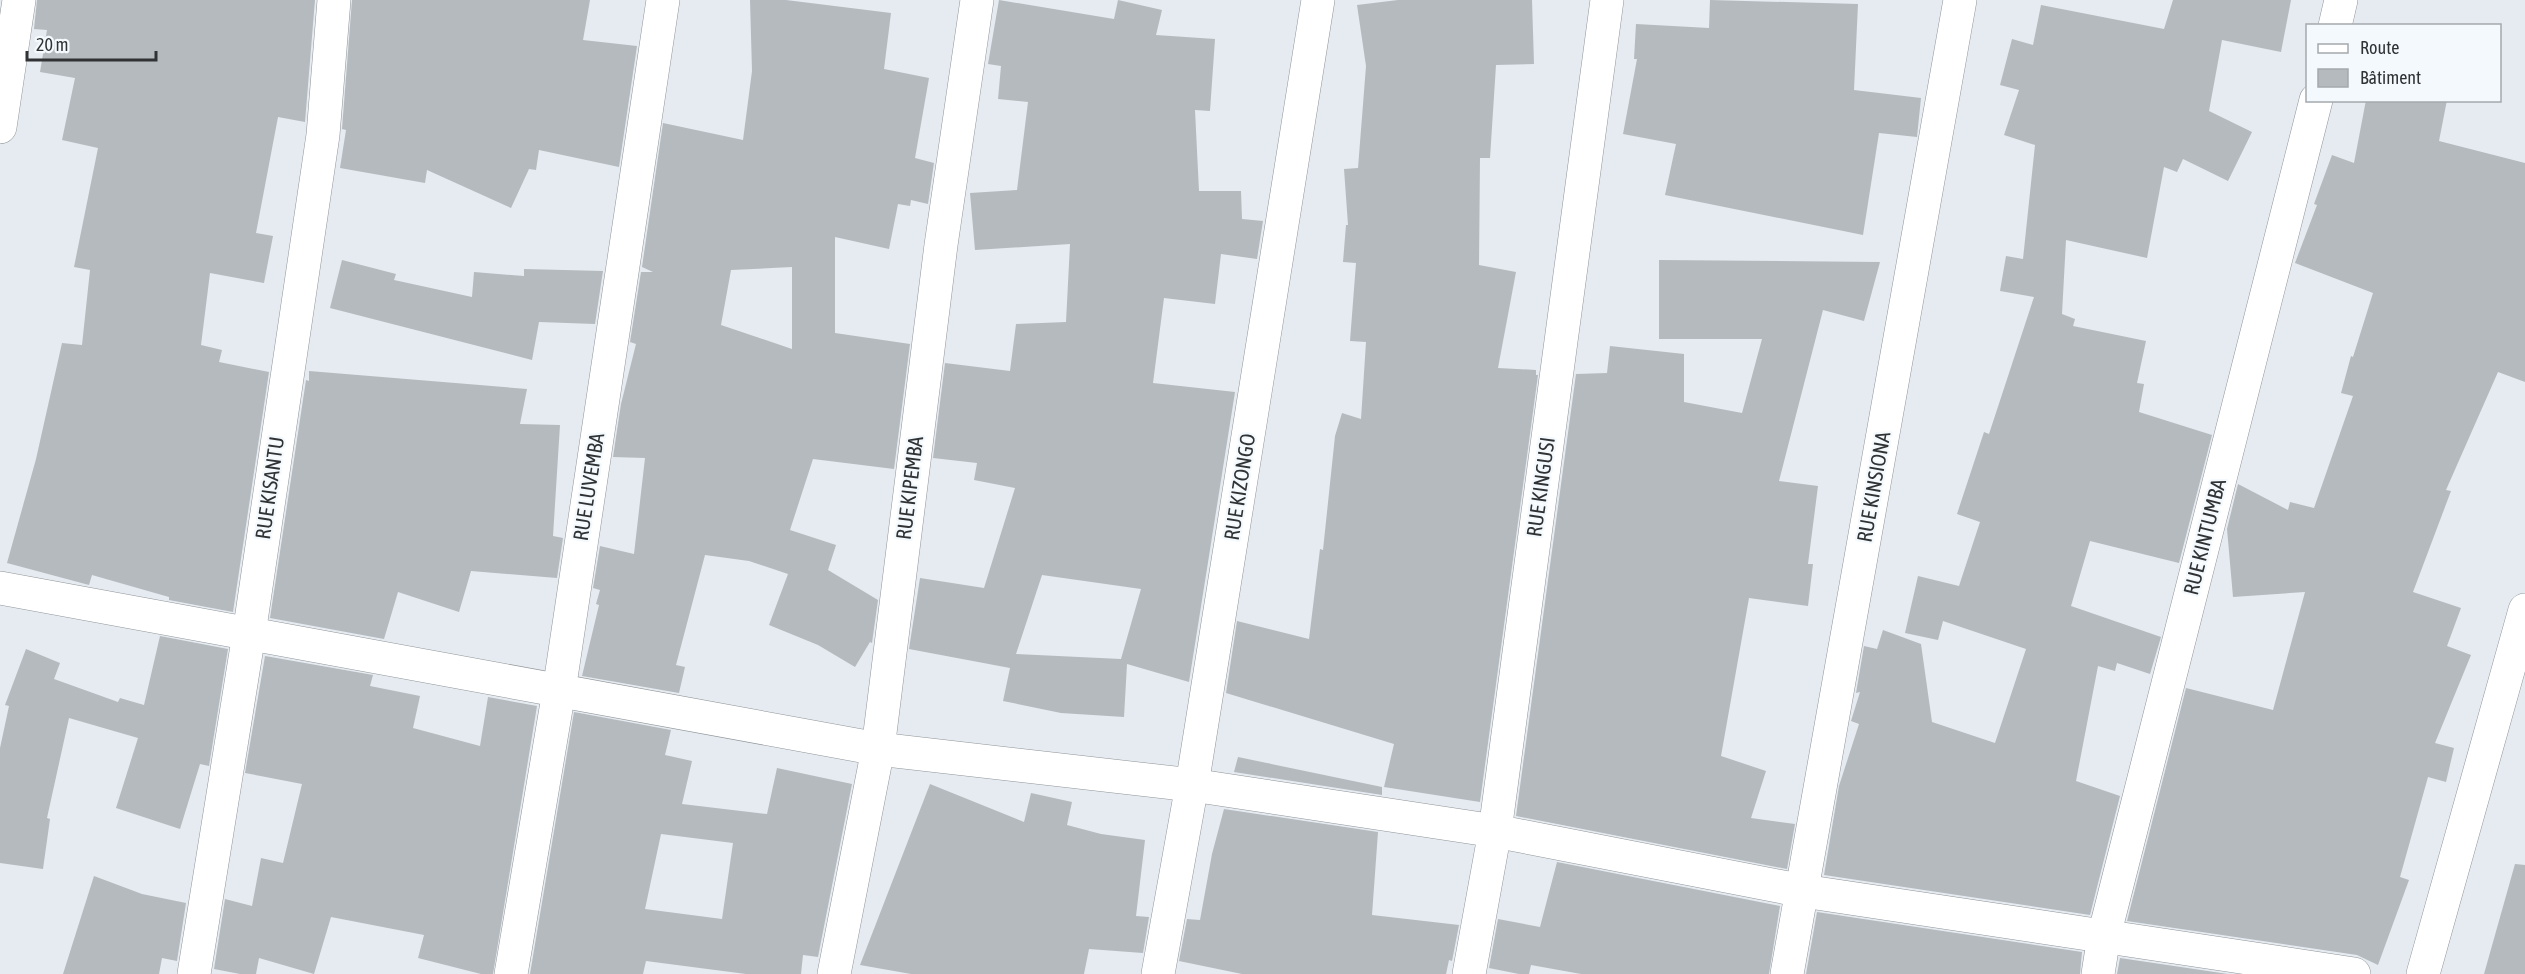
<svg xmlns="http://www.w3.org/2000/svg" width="2525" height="974" font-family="'Asap Condensed',sans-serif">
<rect width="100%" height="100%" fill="#e5ebf0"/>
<g fill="#b5babf" fill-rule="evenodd">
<path d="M37,0h278l-10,122 -27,-5 -22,116 17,3 -9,47 -54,-10 -9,72 21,5 -3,12 50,10 -36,240 -64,-12v-3l-77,-22 -3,10 -82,-22 29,-104 26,-116 20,2 8,-75 -16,-3 24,-119 -36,-8 13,-62 -35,-6 7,-42 -13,-1z"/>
<path d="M352,0h238l-7,40 54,6 -18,121 -80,-17 -3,20 -7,-1 -18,39 -84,-38 -2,13 -85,-15 6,-38 -4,-1z"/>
<path d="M750,0h36l105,13 -7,56 45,9 -14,80 19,5 -6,41 -17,-4 -1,6 -12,-2 -9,45 -54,-12v96l75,11 -16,125 -81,-10 -23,71 46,15 -8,25 50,30 -6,43 -2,-1 -15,25 -37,-22 -49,-20 19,-51 -39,-13 -44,-6 -29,110 9,2 -6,26 -97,-17 17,-71 -3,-1 4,-14 -7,-2 7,-42 34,8 11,-96 -32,-1 8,-53 15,-60 -6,-2 11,-70h12l-11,-5 21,-144 80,17 9,-69zM792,267v82l-71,-24 10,-55z"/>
<path d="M999,0l115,19 4,-19 44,10 -6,25 59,4 -5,72 -15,-1 4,81h42l1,28 21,2 -6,38 -36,-5 -6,50 -51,-6 -11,85 82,9 -46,290 -62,-18 -3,53 -63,-4 -58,-12 7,-33 -101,-19 11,-71 64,10 31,-100 -41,-8 3,-17 -44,-5 12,-95 65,8 6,-47 50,-2 4,-78 -95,6 -5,-57 47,-3 11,-88 -30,-3 3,-33 -13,-2zM1042,575l99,14 -20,70 -105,-5z"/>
<path d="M1398,0h134l2,64 -38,1 -6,93h-10l-1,107 37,7 -18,96 38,2v5h2l-58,427 -96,-15 10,-43 -168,-51 11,-72 72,18 11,-90 3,1 12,-114 7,-23 19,6 5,-77 -16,-1 6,-78 -13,-1 3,-37h2l-4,-56 14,-1 8,-102 -9,-61z"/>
<path d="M1710,0l148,4 -4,86 67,8 -4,39 -38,-4 -16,102 -198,-40 11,-51 -53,-10 14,-75h-3l2,-35 73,4z"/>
<path d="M2173,0h118l-10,52 -59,-12 -13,71 43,21 -24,49 -45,-22 -6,13 -13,-5 -17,91 -81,-18 -4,74 13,5 -2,7 73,15 -9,42 7,1 -5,28 73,23 -33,128 -89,-22 -19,65 90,31 -11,37 -33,-11 -2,8 -17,-5 -22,115 44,15 -30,119 -266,-40 15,-89 20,-62 -8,-3 9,-29 -4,1 8,-47 13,3 6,-19 38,14 11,78 63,21 31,-94 -83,-28 -5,19 -33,-7 13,-57 41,10 21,-64 -23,-8 27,-82 5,2 45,-137 -34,-6 6,-35 17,3 12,-114 -31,-10 15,-45 -19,-5 12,-46 21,6 8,-40 123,24z"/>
<path d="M2366,100h81l-8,41 86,22v219l-27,-10 -52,118 5,1 -38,101 48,16 -14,38 24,9 -36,88 19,5 -8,34 -18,-5 -28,100 9,3 -31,85 -21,-10 -230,-34 59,-233 87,22 32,-118 -72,5 -6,-68 11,-45 50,26 2,-8 24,6 39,-112 -12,-3 10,-37 2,1 20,-64 -78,-30 22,-58 -3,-1 18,-49 22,8z"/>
<path d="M342,260l54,14 -2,6 78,17 2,-25 50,4v-7l79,2 -8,53 -56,-2 -7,38 -202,-52z"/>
<path d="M1659,260l221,2 -16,59 -41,-11 -44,171 39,5 -10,78h5l-5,42 -59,-8 -28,158 45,15 -15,47 44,6 -8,45 -271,-53 60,-442 31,-1 3,-27 74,8v48l58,11 20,-74h-103z"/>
<path d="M309,371l218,18 -7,35 40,1 -7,111 10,2 -6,40 -86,-7 -12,41 -61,-20 -14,47 -114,-21 36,-238 3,1z"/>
<path d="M160,636l68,13 -19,117 -9,-2 -20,65 -64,-21 22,-70 -69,-20 -22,100 3,1 -7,50 -43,-6v-115l9,-42 -4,-1 21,-56 34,14 -6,16 64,23 2,-4 24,7z"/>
<path d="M265,656l108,19 -3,11 50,10 -7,32 67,18 8,-49 49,9 -44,268h-12l-63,-16 6,-23 -93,-18 -17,57 -55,-16 -3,16h-16l-26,-5 11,-70 27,7 9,-48 22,5 19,-79 -57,-11z"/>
<path d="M574,712l97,18 -6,25 27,6 -10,43 85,10 10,-46 75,16 -34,173 -15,-2 -2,19h-55l-100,-13 -3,13h-113zM661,834l72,9 -11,76 -77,-10z"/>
<path d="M1238,757l144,30v8l-148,-23z"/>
<path d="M930,784l94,38 7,-29 41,9 -5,23 34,9 44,6 -9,76 13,1 -6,36 -54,-4 -5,25h-173l-51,-9z"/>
<path d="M1224,809l154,23 -6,83 87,10 -7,36 -3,-1 -3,14h-204l-63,-13 8,-42 13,1 12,-66z"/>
<path d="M1557,862l223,44 -11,68h-188l-50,-9 -2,9h-10l-30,-6 9,-49 42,8z"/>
<path d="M2515,864l10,1v109h-41z"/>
<path d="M94,876l48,18 44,9 -9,58 -15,-3 -3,16h-96z"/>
<path d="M1817,912l265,40 -2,22h-274z"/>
<path d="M2120,958l108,16h-111z"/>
</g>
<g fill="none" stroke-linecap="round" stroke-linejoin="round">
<g stroke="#909599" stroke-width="34">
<g id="minor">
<path d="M2335,26l6,-26"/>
<path d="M0,127l19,-127"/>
<path d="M0,588l878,161 314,36 303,46 308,60 551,83"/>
<path d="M194,974l55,-340 74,-499 11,-135"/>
<path d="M511,974l48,-283 104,-691"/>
<path d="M834,974l44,-225 63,-504 36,-245"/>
<path d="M1158,974l34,-189 126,-785"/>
<path d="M1469,974l26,-143 112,-831"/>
<path d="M1787,974l173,-974"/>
<path d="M2098,974l6,-38 212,-836"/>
<path d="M2423,974l102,-364"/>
</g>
</g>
<use href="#minor" stroke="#fff" stroke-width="33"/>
</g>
<g text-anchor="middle" stroke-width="4.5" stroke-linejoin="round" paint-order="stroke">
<g font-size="21" fill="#303234" stroke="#f3f9fd">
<text transform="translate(589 487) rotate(-81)" y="7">RUE LUVEMBA</text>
<text transform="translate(1240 487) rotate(-81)" y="7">RUE KIZONGO</text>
<text transform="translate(1541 487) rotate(-82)" y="7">RUE KINGUSI</text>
<text transform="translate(1874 487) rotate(-80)" y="7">RUE KINSIONA</text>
<text transform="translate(270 488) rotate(-82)" y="7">RUE KISANTU</text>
<text transform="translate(910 488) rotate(-83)" y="7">RUE KIPEMBA</text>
<text transform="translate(2205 537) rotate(-76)" y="7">RUE KINTUMBA</text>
</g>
</g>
<rect x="2306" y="24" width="195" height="78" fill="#f3f9fd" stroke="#a5a9ad" stroke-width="1.5"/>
<rect x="2318" y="44" width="30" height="9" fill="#ffffff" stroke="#a5a9ad" stroke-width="1.5"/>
<text x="2360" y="54" font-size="18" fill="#303234">Route</text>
<rect x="2318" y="69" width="30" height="18" fill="#b5babf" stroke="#a5a9ad" stroke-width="1.5"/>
<text x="2360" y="84" font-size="18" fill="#303234">Bâtiment</text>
<path d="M27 51v9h129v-9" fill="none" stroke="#303234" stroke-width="3"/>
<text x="36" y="51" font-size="18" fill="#303234" stroke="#f3f9fd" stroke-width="4.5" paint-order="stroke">20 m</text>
</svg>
